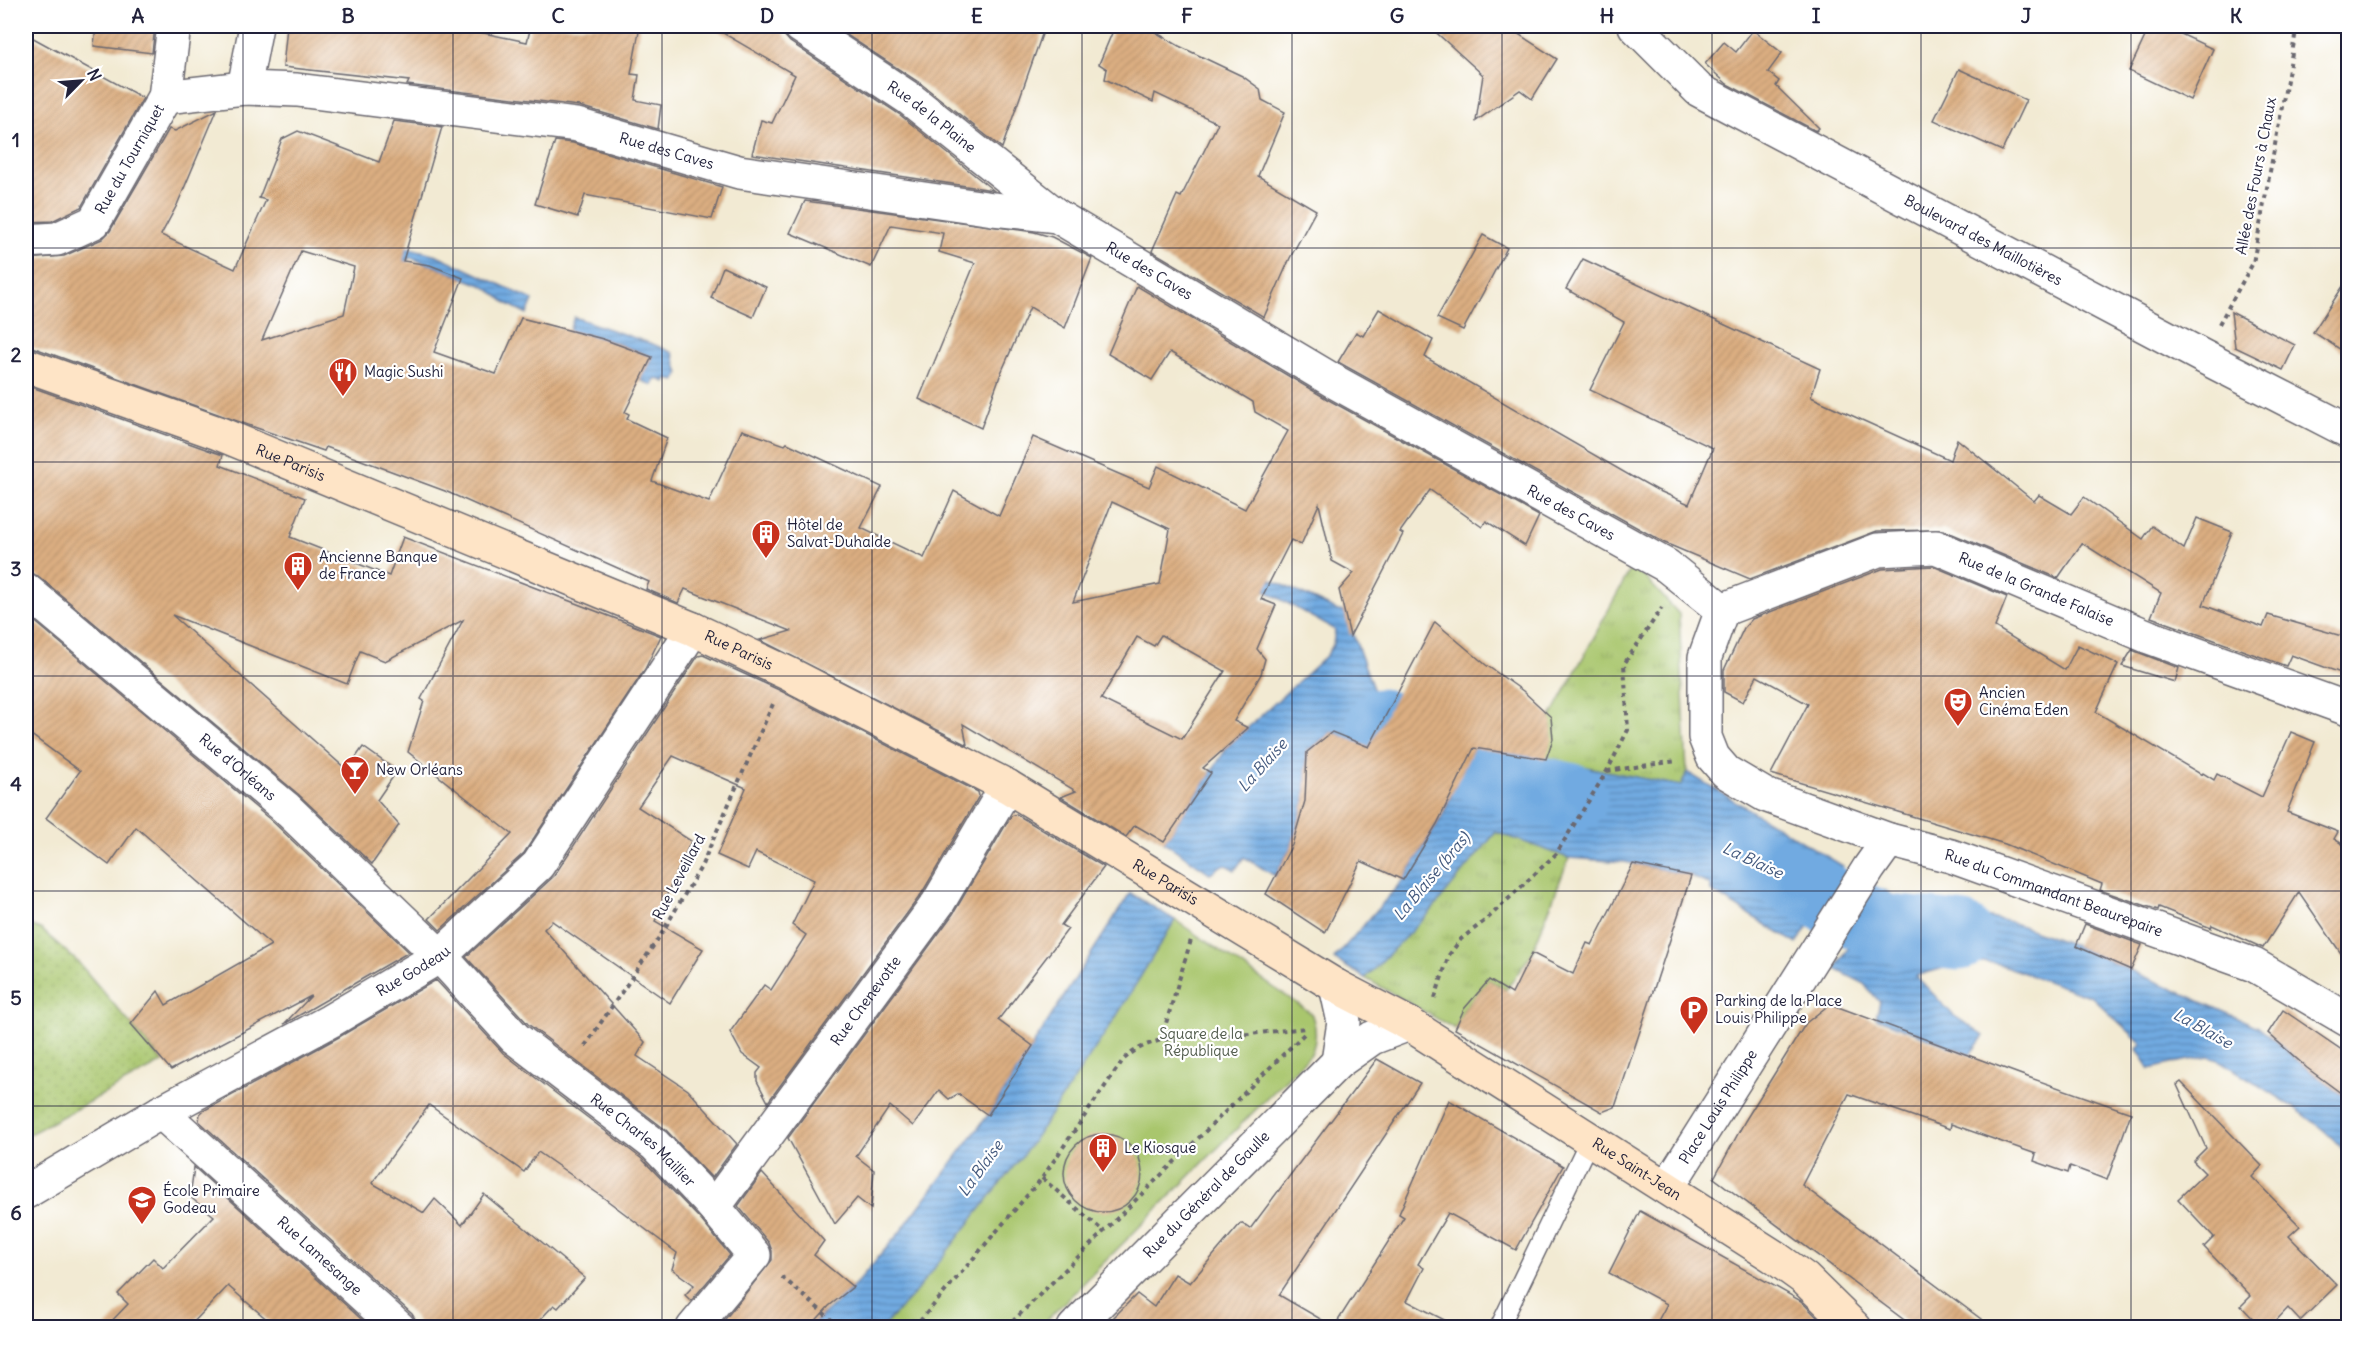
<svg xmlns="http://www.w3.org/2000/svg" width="2374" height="1353" font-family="Delius,sans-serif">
<defs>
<pattern id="grass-tufts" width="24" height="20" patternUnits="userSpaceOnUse" patternTransform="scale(1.5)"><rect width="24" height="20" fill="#a9c66d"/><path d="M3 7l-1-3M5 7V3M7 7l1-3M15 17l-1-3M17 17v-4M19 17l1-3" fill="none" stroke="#91aa5f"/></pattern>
<pattern id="garden-dots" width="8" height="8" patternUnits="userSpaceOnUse" patternTransform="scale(1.5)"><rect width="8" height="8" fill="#a9c66d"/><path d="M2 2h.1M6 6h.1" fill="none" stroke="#91aa5f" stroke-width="1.8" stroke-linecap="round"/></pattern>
<pattern id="water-rules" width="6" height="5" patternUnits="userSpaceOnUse" patternTransform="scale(1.5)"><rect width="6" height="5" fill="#71aae1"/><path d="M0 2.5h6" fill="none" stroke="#5c8ab8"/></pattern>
<pattern id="building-hatch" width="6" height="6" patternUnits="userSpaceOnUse" patternTransform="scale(1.5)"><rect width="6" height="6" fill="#dbae81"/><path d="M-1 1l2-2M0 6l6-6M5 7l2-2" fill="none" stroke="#bc9570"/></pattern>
</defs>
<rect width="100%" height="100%" fill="#fff"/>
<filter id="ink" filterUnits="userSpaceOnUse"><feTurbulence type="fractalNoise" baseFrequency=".0167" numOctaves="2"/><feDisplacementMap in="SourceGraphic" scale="12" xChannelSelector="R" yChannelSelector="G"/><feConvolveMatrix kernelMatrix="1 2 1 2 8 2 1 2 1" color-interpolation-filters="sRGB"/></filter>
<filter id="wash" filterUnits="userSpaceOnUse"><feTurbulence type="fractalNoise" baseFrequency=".008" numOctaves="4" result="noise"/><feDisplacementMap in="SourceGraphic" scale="24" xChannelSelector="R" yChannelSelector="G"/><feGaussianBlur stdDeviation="1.35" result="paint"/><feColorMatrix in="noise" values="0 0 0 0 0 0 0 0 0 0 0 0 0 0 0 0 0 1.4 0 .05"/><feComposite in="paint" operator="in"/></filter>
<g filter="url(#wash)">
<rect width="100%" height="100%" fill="#f2ead3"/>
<g fill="url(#grass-tufts)" stroke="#667454" stroke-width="1.5">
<path d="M1631,568l15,10 33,36 8,158 -6,14 -135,-27 5,-42z"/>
<path d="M1496,832l73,26 -37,95 -26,37 -17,-10 -25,29 -9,20 -90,-51 66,-67z"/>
</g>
<path fill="#a9c66d" stroke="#667454" stroke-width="1.5" d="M1175,920l136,93c6,14 6,27 0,41l-271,273 -158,1 31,-33 115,-147 86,-128z"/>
<path fill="url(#garden-dots)" stroke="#667454" stroke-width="1.5" d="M26,923l16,7 36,32 85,100 -137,74z"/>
<g fill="url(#water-rules)" stroke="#4a668e" stroke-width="1.5">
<path d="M379,240l58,15 96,45 -6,14 -19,-10 -24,-18 -75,-29 -2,5 -57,-9z"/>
<path d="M574,317l81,28 18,8 6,21 -4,7 -8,-3 -2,4 -9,-4 -4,7 -12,-5 12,-23 -42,-16 -41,-10z"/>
<path d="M1253,571l85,40 7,1 34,93 10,5 -20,37 -37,-15 -22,17 -3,-1 -2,53 -13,44 -17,31 -31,-19 -9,13 -11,-6 -14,9 -46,-31 65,-97 98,-90 6,-10 2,-15 -101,-57z"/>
<path d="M1500,752l46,7 135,27 6,-14 156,94 -46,78 -86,-53 -1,-6 -19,-9 -66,-14 -56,-4 -73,-26 -65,79 -66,67 -31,-19 69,-79 40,-65 10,-24 12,5 3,-5 -2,-1z"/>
<path d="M1885,890l17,12 109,20 65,24 182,81 52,44 38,28v58c-23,-36 -92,-73 -129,-97l-10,-3 -25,4 -34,8 -13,-20 5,-5 -50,-47 -96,-34 -28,-2 -52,15 37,39 31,21 -14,18 -94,-36 4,-16 -17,-19 -28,-14z"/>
<path d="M1130,893l45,27 -61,100 -86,128 -115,147 -31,32 -73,1 44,-41 47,-55 88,-117z"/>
</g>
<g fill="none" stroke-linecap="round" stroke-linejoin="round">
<g stroke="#71aae1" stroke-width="69">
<path d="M1381,723l133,62 59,13"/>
<path d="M1740,853l29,14 113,61 77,8"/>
</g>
</g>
<g id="blocks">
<g fill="url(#building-hatch)" fill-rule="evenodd">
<path d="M96,26h59l-3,27 -58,-7z"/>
<path d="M287,26h163l77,16 4,-16h109l-9,48 8,1 -4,25 26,5 -3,24 -79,-23 -172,-21 2,-4 -126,-14z"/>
<path d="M711,26h70l3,9 6,7 109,72 94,76 -241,-36 9,-34 11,3 23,-48z"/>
<path d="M833,26h212l-43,122 -82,-65z"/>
<path d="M1115,26h30l34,20 63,30 18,13 2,11 23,12 -27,64 58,34 -26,48 -26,59 -112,-66 25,-56 4,2 37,-74 -63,-30 -2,9 -48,-23 2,-10 -8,-5z"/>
<path d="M1429,26h77l51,33 -25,40 -12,-9 -44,31 7,-46z"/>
<path d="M2150,26h14l49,23 -23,51 -61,-29z"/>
<path d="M1753,30l29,23 -14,19 11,9 -3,5 43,42 -3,3 -89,-47 -22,-20 19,-22 12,10z"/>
<path d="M26,34l117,64 -62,109 -29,14 -26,1z"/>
<path d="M1959,69l67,31 -24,51 -68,-31z"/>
<path d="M217,110l-40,95 -16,30 74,34 31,-69 -7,-2 23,-59 16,-8 81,31 15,-41 48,6 -39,134 27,4 33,13 -29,74 62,22 25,-56 82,21 49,18 -27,55 4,2 -2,5 40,19 -15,43 57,21 33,-72 43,15 2,-2 95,44 -21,41 63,30 30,-67 45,25 34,-79 116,50 9,-21 87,43 43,-78 -33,-19 -2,-10 -83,-50 -18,28 -44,-26 29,-68 190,113 212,117 -14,30 -39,-25 -4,6 -52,-37 -30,42 3,2 -53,102 -11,-46 15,-17 -22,-12 -13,-57 -18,41 -10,-5 -30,59 15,6 -19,44 8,10 -4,15 -27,47 14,7 -45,40 8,5 -47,69 -29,-17 -9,12 -65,-40 15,-6 -113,-67 4,21 -207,-105 31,-9 -106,-42 -7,14 -32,-14 3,-7 -204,-91 -119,-44 -2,4 -73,-25 -219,-79h-6v-88l38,-3 38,-17 8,-8 59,-102 6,2zM301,251l53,16 -10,47 -82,26zM1112,502l58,27 -10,55 -87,18zM1161,635l64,36 -43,68 -81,-40 36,-62 17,9z"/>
<path d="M555,141l18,2 149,44 -10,32 -127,-24 -7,22 -43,-13z"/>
<path d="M805,201l229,31 18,5 40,21 -27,70 -35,-21 -29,66 -20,55 -62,-29 56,-136 -36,-11 4,-19 -52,-8 -20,42 -81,-34z"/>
<path d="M1483,235l24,13 -44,82 -26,-12z"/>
<path d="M1583,259l237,110 -9,28 139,63 7,-21 77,62 5,-6 32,19 13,-17 59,42 9,-13 32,23 13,-31 35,14 -29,73 60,22 5,-12 81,23v38l-58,-21 -5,11 -135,-49 10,-24 -79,-50 -24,35 -115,-48 -66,1 -127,48 -85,-36 -327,-181 18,-30 7,4 16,-27 54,31 -8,17 209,121v-1l23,13 32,14 24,-56 -123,-58 34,-68 -58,-33z"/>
<path d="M723,267l43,20 -13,30 -42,-19z"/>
<path d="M2349,277v78l-36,-23z"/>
<path d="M2231,312l64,33 -12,25 -48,-23z"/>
<path d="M26,385l185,66 12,4 -3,10 85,33 -15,39 99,39 14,-39 258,99 -16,33 -121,184 -84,77 -11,-11 83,-85 -104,-82 16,-51 -3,-2 42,-79 -78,41 -25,-10 -13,33 -175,-69 175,155 16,-23 34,24 -20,29 22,25 -27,39 -74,-70 -260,-218 -12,-4z"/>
<path d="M1933,566l74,31 -12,30 70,43 13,-25 40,19 -22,48 106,63 1,-2 11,7 3,-6 45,23 29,-65 24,10 -28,70 51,20 -4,7 15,9v117l-50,-73 -36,56 -51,-23 -1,3 -52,-21 -1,3 -58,-20 2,-6 -97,-40 -234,-70 37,-70 -51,-28 -14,26 -19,-10v-22l20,-42 8,-9 130,-50z"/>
<path d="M26,614l247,208 136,130 -125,72 27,-28 -140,74 -40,-46 27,-33 8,14 105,-60 -135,-118 -27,38 -63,-47 34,-47 -54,-40z"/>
<path d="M1435,622l51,43 37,26 28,26 2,22 -7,20 -72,-11 -37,76 -34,56 -42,-19 -36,72 -59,-39 26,-49 13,-44 2,-49 25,-20 37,15z"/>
<path d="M2132,650l47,18 -4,14 -53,-16z"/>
<path d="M703,655l76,35 199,102 1,4 -57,97 -154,209 -11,-21v-8l4,-5 -19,-14 -12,-22 34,-47 7,5 35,-55 -14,-10 22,-45 -58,-28 -8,17 -31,-14 29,-67 -73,-32 -35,51 53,34 -36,80 48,28 -33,54 -118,-82 -8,8 101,113 -8,14 51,34 49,54 -25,34 -46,-48 -138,-106 -62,-67 88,-81 144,-220z"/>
<path d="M1016,814l88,53 -43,58 7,4 -70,91 35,26 -45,69 -30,-21 -9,5 -10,-9 -26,36 -23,-20 -34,50 18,14 -3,39 -14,-11 -22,26 -47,-86 165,-224 58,-98z"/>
<path d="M1633,864l58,12 -76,231 -13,5 -147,-83 9,-20 25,-29 23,14 20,-41 41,21 14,-31 5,2z"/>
<path d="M2085,924l57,21 -11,25 -55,-24z"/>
<path d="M436,980l67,73 139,106 58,60 30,36 -39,46 -6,-6 9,-10 -22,-16 5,-16 -77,-58 -62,-43 -14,20 -95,-67 -57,78 52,30 11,-14 27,26 22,-31 101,84 -27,30 -4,-3 -22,23h-115v-6l-5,-8 -213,-193 1,-7 3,-3 136,-74z"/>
<path d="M1830,1004l192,71 109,38 -24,67 -37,-14 -2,7 -34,-12 2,-7 -85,-30 -1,5 -101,-35 -47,91 191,143h-78l-201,-150 31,-57 61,-98z"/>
<path d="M2283,1010l66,45v44l-42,-31 -39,-35z"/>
<path d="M1377,1059l43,24 -141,212 55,32 70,-110 -5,-3 50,-114 114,66 -47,84 -68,-37 -30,51 6,4 -17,33 53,27h-357l34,-34 17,13 21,-33 15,9 51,-60 9,6z"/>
<path d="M2181,1082l81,84 -10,11 48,49 -11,10 48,49 -37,36 -12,-13 -19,20h-7l-21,-22 10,-10 -47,-49 10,-10 -36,-38 27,-26 -12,-12 13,-13 -29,-63z"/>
<circle cx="1103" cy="1173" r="39"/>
<path d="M194,1167l177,161h-94l-49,-42 -40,42h-83l23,-24 -10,-10 35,-36 10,10 51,-52 -24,-19z"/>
<path d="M762,1173l62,68 -10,14 39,32 -24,19 -20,22h-91l54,-68v-9l-3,-8 -31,-37z"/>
<path d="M1640,1211l161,90 27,27h-174l13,-24 -58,-31z"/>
</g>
</g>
</g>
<g filter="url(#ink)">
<use href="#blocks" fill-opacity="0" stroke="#6b6870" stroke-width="1.5"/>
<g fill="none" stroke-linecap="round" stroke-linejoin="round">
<g stroke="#6b6870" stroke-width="21">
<path id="service" d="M1499,1328l91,-189"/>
</g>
<g stroke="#6b6870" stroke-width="36">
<g id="minor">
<path id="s1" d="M800,26l110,73 147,117"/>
<path id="s2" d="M1635,26l64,64 503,266 146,75"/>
<path d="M244,88l12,-62"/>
<path id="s3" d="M165,97l79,-9 53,2 280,35 162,47 254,37 64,7 280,167 330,183 55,44"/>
<path id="s4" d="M26,241l31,-2 37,-17 71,-125 9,-71"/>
<path id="s5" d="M26,590l260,218 154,148 75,82 140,107 59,62 40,48 -61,73"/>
<path id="s6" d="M1722,610l156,-60 58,-3 213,90 199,72"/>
<path d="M1722,610l-17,47v80l8,20 13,15 39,23 124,45"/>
<path id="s7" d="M161,1112l238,216"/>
<path id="s8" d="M26,1192l135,-80 169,-91 110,-65 98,-91 155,-236"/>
<path id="s9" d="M714,1207l224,-304 69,-117"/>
</g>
</g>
<g stroke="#6b6870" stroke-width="36">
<g id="tertiary">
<path d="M1336,986l8,36 -6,40"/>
<path id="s10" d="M1667,1188l202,-320 20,-28 62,16 303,109 94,55"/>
<path id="s11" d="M1074,1328l264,-266 34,-24 37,-14"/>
</g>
</g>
<g stroke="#6b6870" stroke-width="36">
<g id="secondary">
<path id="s12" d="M26,365l192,68 475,196 94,44 220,113 329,200 73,38 364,232 32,23 50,49"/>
</g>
</g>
<g stroke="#6b6870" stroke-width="4" stroke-dasharray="4.5 4.5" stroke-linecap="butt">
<path d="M2219,324l34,-61 44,-237"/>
<path d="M1607,771l70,-10"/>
<path d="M1435,998l14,-43 12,-16 26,-20 69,-65 51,-83 21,-41 -4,-66 38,-56"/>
<path d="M1161,1040l30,-100"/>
<path d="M585,1046l75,-110 41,-69 72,-163"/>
<path d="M1042,1178l62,54"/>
<path d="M782,1277l59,51"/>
<path d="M914,1328l128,-150 81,-118c31,-29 76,-23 115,-25 23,-2 46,-5 69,-7"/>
<path d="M1006,1328l298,-294"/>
</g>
<use href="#service" stroke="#fff" stroke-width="18"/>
<use href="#minor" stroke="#fff" stroke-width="33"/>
<use href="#tertiary" stroke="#fff" stroke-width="33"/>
<use href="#secondary" stroke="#fee4c6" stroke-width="33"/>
</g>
</g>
<path fill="none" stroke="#22223b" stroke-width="1.5" stroke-opacity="0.55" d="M243,26v1302M453,26v1302M662,26v1302M872,26v1302M1082,26v1302M1292,26v1302M1502,26v1302M1712,26v1302M1921,26v1302M2131,26v1302M26,248h2322M26,462h2322M26,676h2322M26,891h2322M26,1106h2322"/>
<defs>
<g id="restaurant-pin" transform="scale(1.5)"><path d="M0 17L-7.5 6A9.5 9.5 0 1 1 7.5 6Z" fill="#c8321e" stroke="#fff"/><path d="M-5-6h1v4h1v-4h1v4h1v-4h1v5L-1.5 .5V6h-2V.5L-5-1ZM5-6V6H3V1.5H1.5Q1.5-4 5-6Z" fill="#fff"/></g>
<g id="building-pin" transform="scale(1.5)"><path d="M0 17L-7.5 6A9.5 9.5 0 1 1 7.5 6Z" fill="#c8321e" stroke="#fff"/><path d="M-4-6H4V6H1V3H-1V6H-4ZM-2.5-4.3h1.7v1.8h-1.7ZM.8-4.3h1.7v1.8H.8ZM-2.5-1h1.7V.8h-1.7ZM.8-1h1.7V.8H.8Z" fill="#fff"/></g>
<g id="theatre-pin" transform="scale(1.5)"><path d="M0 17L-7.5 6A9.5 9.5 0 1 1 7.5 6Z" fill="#c8321e" stroke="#fff"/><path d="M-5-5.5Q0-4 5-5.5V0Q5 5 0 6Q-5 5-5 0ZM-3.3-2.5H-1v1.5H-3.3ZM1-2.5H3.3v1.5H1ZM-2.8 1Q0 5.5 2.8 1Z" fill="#fff"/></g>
<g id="bar-pin" transform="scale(1.5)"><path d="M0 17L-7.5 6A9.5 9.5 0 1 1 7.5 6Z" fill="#c8321e" stroke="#fff"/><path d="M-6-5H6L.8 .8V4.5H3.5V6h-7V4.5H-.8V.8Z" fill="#fff"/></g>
<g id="parking-pin" transform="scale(1.5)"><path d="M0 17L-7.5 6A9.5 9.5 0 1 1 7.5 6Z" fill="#c8321e" stroke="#fff"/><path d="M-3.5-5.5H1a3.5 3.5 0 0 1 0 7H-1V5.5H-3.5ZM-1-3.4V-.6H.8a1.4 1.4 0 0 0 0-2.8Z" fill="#fff"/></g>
<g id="school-pin" transform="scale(1.5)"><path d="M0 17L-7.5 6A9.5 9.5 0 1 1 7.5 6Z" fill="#c8321e" stroke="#fff"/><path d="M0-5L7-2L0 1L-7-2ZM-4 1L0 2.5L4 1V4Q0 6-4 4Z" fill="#fff"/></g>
</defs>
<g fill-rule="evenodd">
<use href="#restaurant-pin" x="343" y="372"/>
<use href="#building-pin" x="766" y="534"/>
<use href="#building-pin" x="298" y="566"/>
<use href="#theatre-pin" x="1958" y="702"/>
<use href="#bar-pin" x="355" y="770"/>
<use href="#parking-pin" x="1694" y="1010"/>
<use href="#building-pin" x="1103" y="1148"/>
<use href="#school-pin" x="142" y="1200"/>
</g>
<g text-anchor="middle" stroke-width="4.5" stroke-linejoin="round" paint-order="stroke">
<g font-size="15" fill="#22223b" stroke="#fff">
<text dy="5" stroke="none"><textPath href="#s1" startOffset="160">Rue de la Plaine</textPath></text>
<text dy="5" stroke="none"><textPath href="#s3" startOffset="508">Rue des Caves</textPath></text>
<text dy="5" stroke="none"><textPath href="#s4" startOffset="144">Rue du Tourniquet</textPath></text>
<text transform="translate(2256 176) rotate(-79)" y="5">Allée des Fours à Chaux</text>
<text dy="5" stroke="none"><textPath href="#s2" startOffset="412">Boulevard des Maillotières</textPath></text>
<text dy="5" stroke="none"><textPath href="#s3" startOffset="1012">Rue des Caves</textPath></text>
<text dy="5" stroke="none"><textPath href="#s12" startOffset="282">Rue Parisis</textPath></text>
<text dy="5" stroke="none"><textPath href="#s3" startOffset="1498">Rue des Caves</textPath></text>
<text dy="5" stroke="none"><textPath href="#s6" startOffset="334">Rue de la Grande Falaise</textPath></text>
<text dy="5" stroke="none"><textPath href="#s12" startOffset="768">Rue Parisis</textPath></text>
<text dy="5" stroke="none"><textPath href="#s5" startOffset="276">Rue d'Orléans</textPath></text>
<text transform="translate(679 877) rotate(-62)" y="5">Rue Leveillard</text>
<text dy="5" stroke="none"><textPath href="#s12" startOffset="1254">Rue Parisis</textPath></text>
<text dy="5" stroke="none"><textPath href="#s10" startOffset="586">Rue du Commandant Beaurepaire</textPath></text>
<text dy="5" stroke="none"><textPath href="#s8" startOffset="446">Rue Godeau</textPath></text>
<text dy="5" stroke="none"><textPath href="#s9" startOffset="256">Rue Chenevotte</textPath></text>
<text dy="5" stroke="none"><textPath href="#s10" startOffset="96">Place Louis Philippe</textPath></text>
<text dy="5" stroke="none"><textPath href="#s5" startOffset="828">Rue Charles Maillier</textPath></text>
<text dy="5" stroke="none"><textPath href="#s12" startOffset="1806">Rue Saint-Jean</textPath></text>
<text dy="5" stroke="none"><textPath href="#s11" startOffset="188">Rue du Général de Gaulle</textPath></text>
<text dy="5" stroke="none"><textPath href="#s7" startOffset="214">Rue Lamesange</textPath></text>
</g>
<g font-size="15" fill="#22223b" stroke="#fff" text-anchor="start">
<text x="364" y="377">Magic Sushi</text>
<text x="787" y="530">Hôtel de<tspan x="787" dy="17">Salvat-Duhalde</tspan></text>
<text x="319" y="562">Ancienne Banque<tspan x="319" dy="17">de France</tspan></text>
<text x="1979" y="698">Ancien<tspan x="1979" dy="17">Cinéma Eden</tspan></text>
<text x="376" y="775">New Orléans</text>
<text x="1715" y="1006">Parking de la Place<tspan x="1715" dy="17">Louis Philippe</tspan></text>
<text x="1124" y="1153">Le Kiosque</text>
<text x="163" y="1196">École Primaire<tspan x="163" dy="17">Godeau</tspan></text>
</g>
<g font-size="15" fill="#515b4c" stroke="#fff">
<text x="1201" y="1039">Square de la<tspan x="1201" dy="17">République</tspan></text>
</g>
<g font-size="16" font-style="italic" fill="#42587d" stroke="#fff">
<text transform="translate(1262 765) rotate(-48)" y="6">La Blaise</text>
<text transform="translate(1753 860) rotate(25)" y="6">La Blaise</text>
<text transform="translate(1431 876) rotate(-50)" y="6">La Blaise (bras)</text>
<text transform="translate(2203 1028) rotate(29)" y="6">La Blaise</text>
<text transform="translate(980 1168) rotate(-54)" y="6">La Blaise</text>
</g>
</g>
<rect width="2374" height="1353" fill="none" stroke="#fff" stroke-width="66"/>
<g transform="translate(81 81) rotate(65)" stroke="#ffffff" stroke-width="4.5" paint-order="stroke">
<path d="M0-4.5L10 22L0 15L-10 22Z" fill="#22223b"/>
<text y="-9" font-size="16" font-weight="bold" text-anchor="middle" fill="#22223b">N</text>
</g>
<rect x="33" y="33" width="2308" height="1287" fill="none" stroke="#22223b" stroke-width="2"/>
<g font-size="20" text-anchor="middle" font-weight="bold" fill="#22223b">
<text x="138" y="23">A</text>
<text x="348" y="23">B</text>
<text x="558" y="23">C</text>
<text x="767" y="23">D</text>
<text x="977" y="23">E</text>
<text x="1187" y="23">F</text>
<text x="1397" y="23">G</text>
<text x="1607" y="23">H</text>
<text x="1816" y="23">I</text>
<text x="2026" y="23">J</text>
<text x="2236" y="23">K</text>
<text x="16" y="147">1</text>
<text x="16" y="362">2</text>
<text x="16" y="576">3</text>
<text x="16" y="791">4</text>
<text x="16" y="1005">5</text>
<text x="16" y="1220">6</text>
</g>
</svg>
